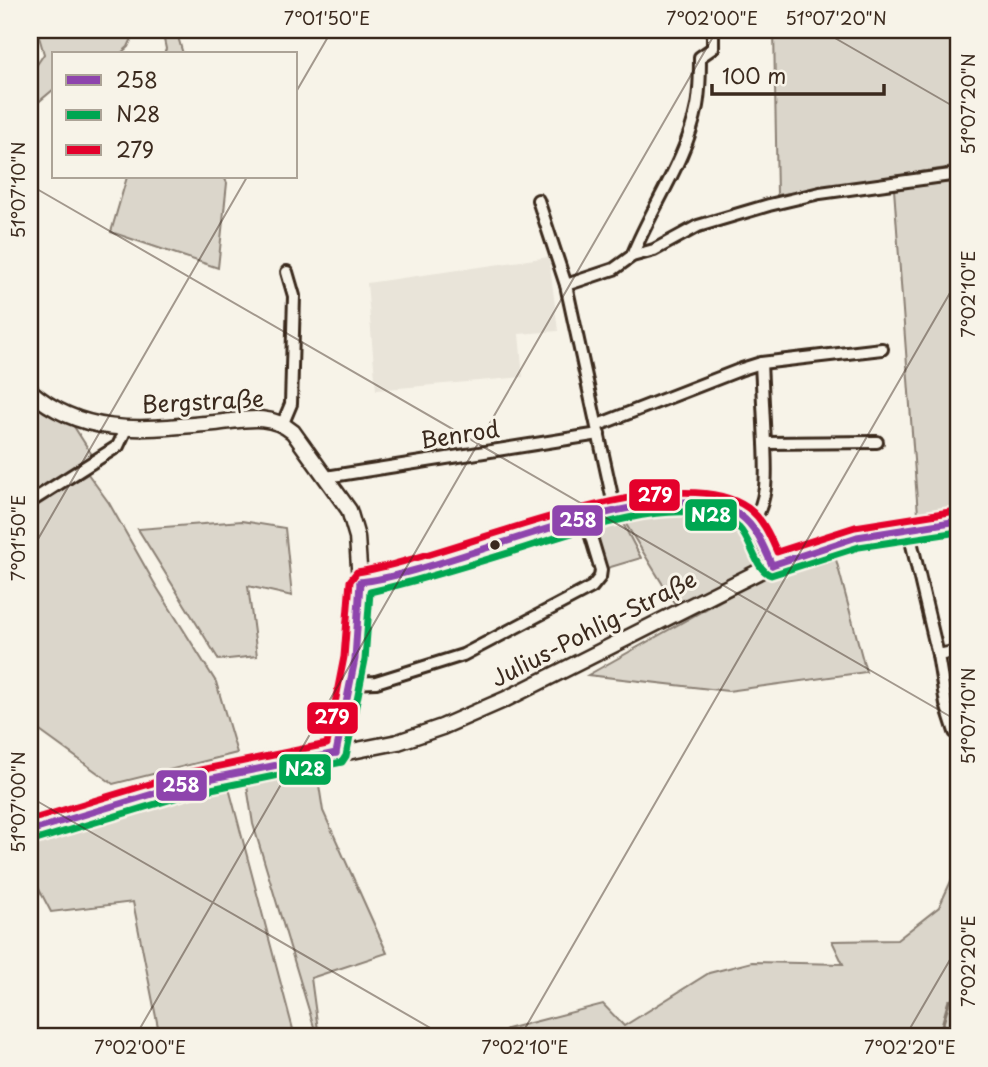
<svg xmlns="http://www.w3.org/2000/svg" width="988" height="1067" font-family="'Playpen Sans',sans-serif">
<rect width="100%" height="100%" fill="#f7f3e8"/>
<filter id="ink" filterUnits="userSpaceOnUse"><feTurbulence type="fractalNoise" baseFrequency=".0143" numOctaves="2"/><feDisplacementMap in="SourceGraphic" scale="14" xChannelSelector="R" yChannelSelector="G"/><feConvolveMatrix kernelMatrix="1 2 1 2 8 2 1 2 1" color-interpolation-filters="sRGB"/></filter>
<g filter="url(#ink)">
<path fill="#e9e4d9" d="M549,257l9,74 -39,3 4,43 -147,13 -9,-107z"/>
<g fill="#dbd6cb" stroke="#8b8074" stroke-width="2">
<path d="M37,30h99l-8,17 -8,7h-66v35l-24,20v-34l14,-21z"/>
<path d="M162,30h14l7,24h-19l2,-5z"/>
<path d="M774,30h184v136l-181,29z"/>
<path d="M127,177h97l3,6 -9,85 -107,-36z"/>
<path d="M958,181v331l-40,2 -24,-325z"/>
<path d="M42,407l31,18 21,33 -64,37v-79z"/>
<path d="M88,474l21,29 47,83 60,96 21,71 -124,31 -80,-58 -3,1v-218z"/>
<path d="M689,508l21,3 28,8 21,34 -7,13 -8,6 -68,34 -55,-90z"/>
<path d="M619,516l22,42 -37,11 -10,-40 5,-7z"/>
<path d="M242,521l43,7 7,68 -44,-10 9,70 -38,4 -81,-131z"/>
<path d="M834,552l32,120 -138,19 -140,-16 184,-103z"/>
<path d="M317,772l6,39 64,142 -76,25 8,59h-2l-64,-213 -6,-38z"/>
<path d="M229,788l66,249h-135l-27,-135 -82,10 -21,-40v-29l132,-43z"/>
<path d="M958,866v171h-462l11,-8 96,-25 21,22 85,-53 43,-11 91,2 -11,-23 65,-1 42,-33z"/>
</g>
<g fill="none" stroke-linecap="round" stroke-linejoin="round">
<path stroke="#84786c" stroke-width="3.5" d="M939,1037l10,-36 9,-2"/>
<g stroke="#3b2a1e" stroke-width="16">
<g id="minor">
<path d="M538,200l28,85 49,225"/>
<path d="M632,256c20,-50 55,-97 65,-150 3,-17 3,-33 3,-49l13,-9v-18"/>
<path d="M566,285l48,-16 18,-13 22,-6 44,-24 71,-21 51,-12 138,-19"/>
<path d="M761,363l4,80 112,-1"/>
<path d="M283,423l8,-19 3,-108 -7,-24"/>
<path d="M598,425l144,-56 19,-6 121,-14"/>
<path d="M326,477l273,-43"/>
<path d="M30,502l88,-56 8,-17"/>
<path d="M752,524c17,-26 14,-51 13,-81"/>
<path d="M908,528l30,127 8,49 9,28 3,1"/>
<path d="M360,582l10,-1c43,-12 86,-23 128,-36 63,-18 178,-64 238,-32 20,10 26,33 36,52"/>
<path d="M938,655l20,-4"/>
<path d="M351,683l25,-1 87,-27 129,-68 8,-10 1,-7 -15,-50"/>
</g>
</g>
<g stroke="#3b2a1e" stroke-width="19">
<g id="tertiary">
<path d="M30,391c55,48 118,38 185,32 28,-3 55,-11 78,9l56,78 8,27 3,45 -2,37 -7,64 -12,43 -3,27"/>
<path d="M30,831l159,-48 209,-41 44,-15 64,-28 266,-134 85,-28 101,-16"/>
</g>
</g>
<use href="#minor" stroke="#f7f3e8" stroke-width="10"/>
<use href="#tertiary" stroke="#f7f3e8" stroke-width="14"/>
<g stroke="#f7f3e8" stroke-width="12">
<g id="bus-1">
<path d="M772,565l85,-28 101,-16"/>
<path d="M360,582c89,-9 308,-118 381,-66 16,12 23,32 31,49"/>
<path d="M336,753l19,-94 5,-77"/>
<path d="M30,831l159,-48 147,-30"/>
</g>
</g>
<g stroke="#f7f3e8" stroke-width="12">
<path id="bus-2" d="M33,841l159,-48 150,-31 4,-6 19,-96 5,-68c52,-12 103,-28 154,-44 51,-16 133,-46 187,-33 9,3 21,6 28,13 13,13 16,42 32,47l88,-28 99,-15"/>
</g>
<g stroke="#f7f3e8" stroke-width="12">
<path id="bus-3" d="M30,820l156,-47 141,-29 17,-87 6,-76 7,-9c92,-13 315,-119 391,-64 15,11 22,28 29,44l78,-25 101,-16"/>
</g>
<use href="#bus-1" stroke="#8e44ad" stroke-width="7"/>
<use href="#bus-2" stroke="#00a651" stroke-width="7"/>
<use href="#bus-3" stroke="#e4002b" stroke-width="7"/>
</g>
</g>
<path fill="none" stroke="#3b2a1e" stroke-width="2" stroke-opacity="0.45" d="M821,30l137,79M296,92l36,-62M30,185l928,536M30,553l217,-376M30,797l416,240M135,1037l582,-1007M520,1037l438,-758M905,1037l53,-91"/>
<circle fill="#3b2a1e" stroke="#f7f3e8" stroke-width="2.5" cx="495" cy="545" r="6"/>
<g text-anchor="middle" stroke-width="6" stroke-linejoin="round" paint-order="stroke">
<g font-size="23" fill="#3b2a1e" stroke="#f7f3e8">
<text transform="translate(203 402) rotate(-3)" y="8">Bergstraße</text>
<text transform="translate(460 435) rotate(-9)" y="8">Benrod</text>
<text transform="translate(594 629) rotate(-27)" y="8">Julius-Pohlig-Straße</text>
</g>
</g>
<g stroke="#f7f3e8" stroke-width="2.5">
<rect x="628" y="478" width="53" height="34" rx="7" fill="#e4002b"/>
<rect x="684" y="498" width="54" height="34" rx="7" fill="#00a651"/>
<rect x="551" y="504" width="53" height="33" rx="7" fill="#8e44ad"/>
<rect x="306" y="701" width="53" height="34" rx="7" fill="#e4002b"/>
<rect x="278" y="753" width="54" height="33" rx="7" fill="#00a651"/>
<rect x="155" y="769" width="53" height="33" rx="7" fill="#8e44ad"/>
</g>
<g font-size="19" text-anchor="middle" font-weight="bold" fill="#fff">
<text x="655" y="502">279</text>
<text x="711" y="522">N28</text>
<text x="578" y="527">258</text>
<text x="332" y="724">279</text>
<text x="305" y="776">N28</text>
<text x="181" y="792">258</text>
</g>
<rect width="988" height="1067" fill="none" stroke="#f7f3e8" stroke-width="77"/>
<rect x="52" y="52" width="245" height="126" fill="#f7f3e8" stroke="#aca397" stroke-width="2"/>
<rect x="66" y="75" width="35" height="10" fill="#8e44ad" stroke="#aca397" stroke-width="2"/>
<text x="116" y="88" font-size="21" fill="#3b2a1e">258</text>
<rect x="66" y="110" width="35" height="10" fill="#00a651" stroke="#aca397" stroke-width="2"/>
<text x="116" y="122" font-size="21" fill="#3b2a1e">N28</text>
<rect x="66" y="145" width="35" height="10" fill="#e4002b" stroke="#aca397" stroke-width="2"/>
<text x="116" y="158" font-size="21" fill="#3b2a1e">279</text>
<path d="M712 84v10h172v-10" fill="none" stroke="#3b2a1e" stroke-width="3.5"/>
<text x="722" y="84" font-size="21" fill="#3b2a1e" stroke="#f7f3e8" stroke-width="5" paint-order="stroke">100 m</text>
<rect x="38" y="38" width="912" height="990" fill="none" stroke="#3b2a1e" stroke-width="2.5"/>
<g font-size="18" text-anchor="middle" fill="#3b2a1e">
<text x="327" y="25">7°01'50"E</text>
<text x="712" y="25">7°02'00"E</text>
<text x="836" y="25">51°07'20"N</text>
<text transform="translate(969 104) rotate(-90)" y="6">51°07'20"N</text>
<text transform="translate(19 190) rotate(-90)" y="6">51°07'10"N</text>
<text transform="translate(969 294) rotate(-90)" y="6">7°02'10"E</text>
<text transform="translate(19 538) rotate(-90)" y="6">7°01'50"E</text>
<text transform="translate(969 716) rotate(-90)" y="6">51°07'10"N</text>
<text transform="translate(19 802) rotate(-90)" y="6">51°07'00"N</text>
<text transform="translate(969 961) rotate(-90)" y="6">7°02'20"E</text>
<text x="140" y="1054">7°02'00"E</text>
<text x="525" y="1054">7°02'10"E</text>
<text x="910" y="1054">7°02'20"E</text>
</g>
</svg>
